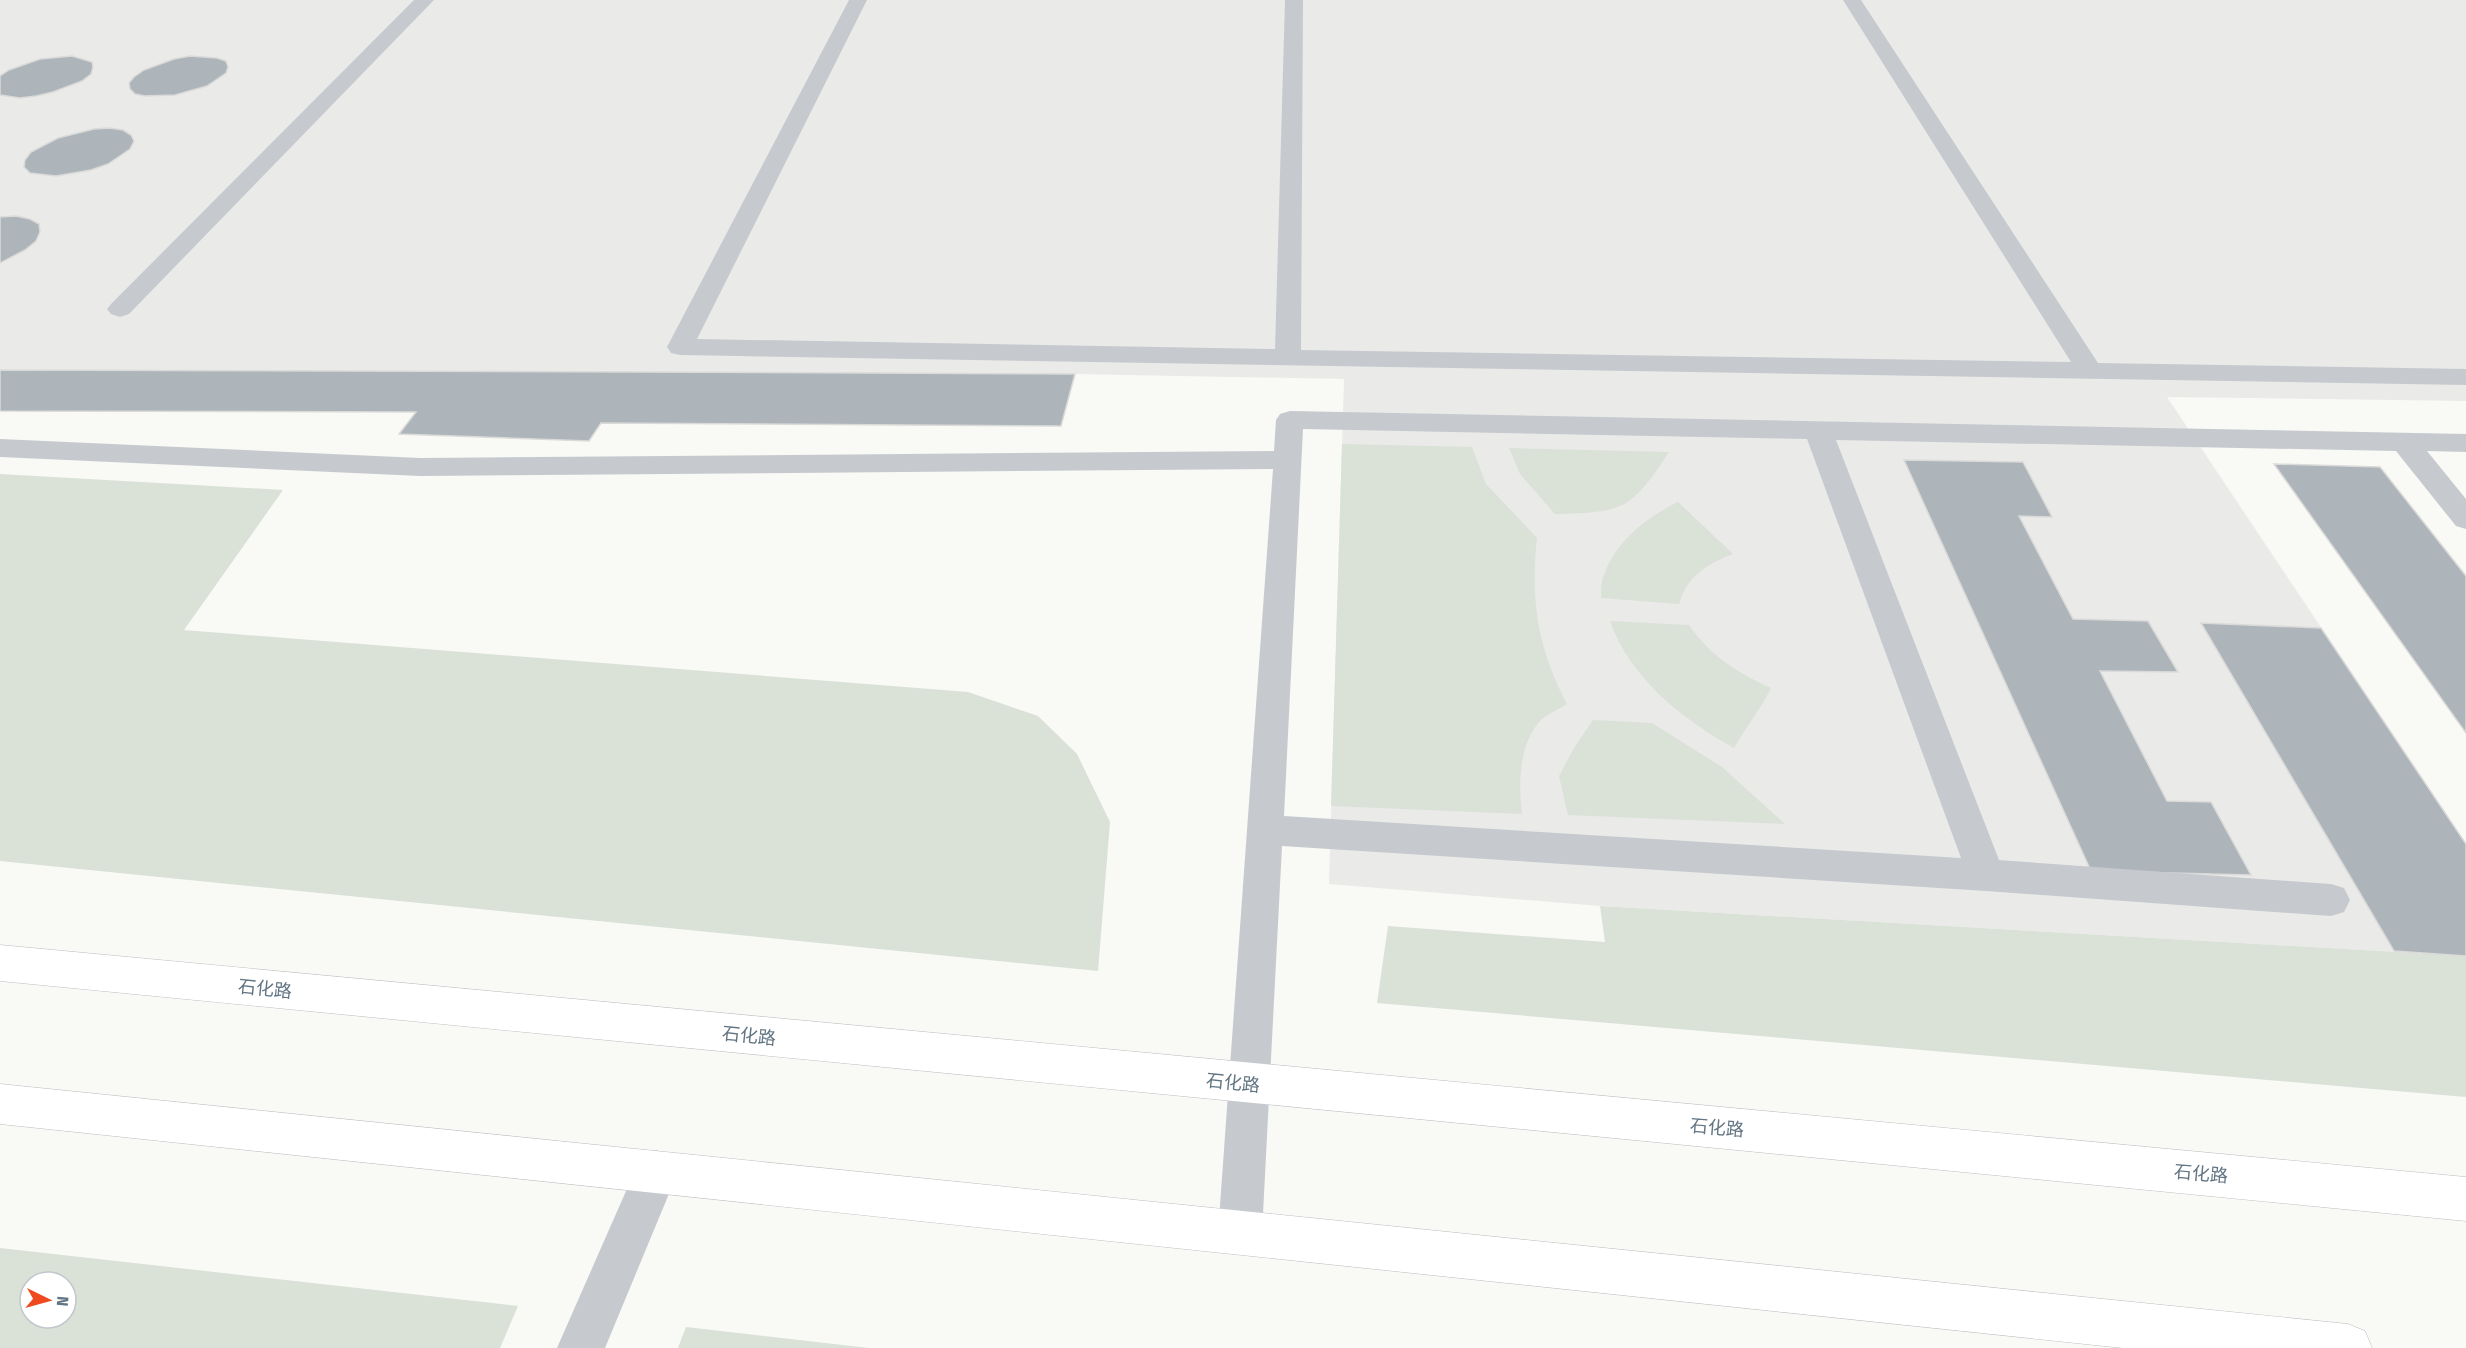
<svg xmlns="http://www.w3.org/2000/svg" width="2466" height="1348" font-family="'Fira Sans Condensed','Noto Sans SC',sans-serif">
<rect width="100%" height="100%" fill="#f9f9f6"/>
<path fill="#eaeae9" d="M0,0h2466v401l-299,-4 299,447v112l-866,-50 -271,-22 15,-505 -269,-5 -1075,-4z"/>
<g fill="#dae1d7" fill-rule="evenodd">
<path d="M1342,444l130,3 14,37 51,54c-7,61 1,112 30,166 -7,5 -18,9 -25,15 -23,23 -24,65 -20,95l-191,-8z"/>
<path d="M1509,448l160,4c-39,59 -45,60 -114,62l-35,-40z"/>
<path d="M0,474l283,16 -99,140 784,62 70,24 39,38 33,68 -12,149 -1098,-110z"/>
<path d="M1678,502l55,52c-26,10 -46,22 -54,50l-78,-6c0,-7 0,-16 3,-23 12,-34 43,-58 74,-73z"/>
<path d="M1610,621l79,4c21,31 49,48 82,63 -11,22 -25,39 -37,60 -51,-28 -104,-70 -124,-127z"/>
<path d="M1593,720l59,3 70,44 63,57 -217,-9 -9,-39 15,-28z"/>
<path d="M1600,906l866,50v141l-1089,-94 11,-77 217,16z"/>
<path d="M0,1248l518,58 -18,42h-500zM30,1282h36v36h-36z"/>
<path d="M686,1327l183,21h-191z"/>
</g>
<g fill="#adb5bb" stroke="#dadad8" stroke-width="1.5">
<path d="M72,56l20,6 1,5 -2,7 -9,7 -29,11 -17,4 -16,2 -20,-3v-19l9,-6 31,-11z"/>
<path d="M190,56l27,2 9,3 2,6 -2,6 -19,13 -32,9 -30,1 -10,-2 -5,-5 -1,-6 5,-6 10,-7 30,-11z"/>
<path d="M110,128l13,2 8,5 3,6 -4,8 -22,15 -17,6 -35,6 -26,-3 -6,-6 1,-7 6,-8 27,-14 36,-9z"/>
<path d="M16,216l14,3 9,5 1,8 -4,9 -11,9 -25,13v-46z"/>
<path d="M0,370l632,2 443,2 -14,52 -460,-3 -12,18 -190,-7 17,-22 -416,-1z"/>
<path d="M1904,460l119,2 29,55 -33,-1 54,103 75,2 30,51 -78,-1 67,130 44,1 40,73 -160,-4z"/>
<path d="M2274,464l106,3 86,109v157z"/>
<path d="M2201,623l120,5 145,216v112l-72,-5z"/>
</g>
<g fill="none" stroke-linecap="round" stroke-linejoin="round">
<g stroke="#b8bec2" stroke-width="1">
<g id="secondary">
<path d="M0,945l2466,232v44l-2466,-240z"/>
<path d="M0,1084l2348,240 17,7 7,17h-249l-2123,-224z"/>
</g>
</g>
<g fill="#c6cace" fill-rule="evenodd">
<path d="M414,0h20l-305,314 -9,3 -9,-3 -4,-5 4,-5z"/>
<path d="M849,0h18l-170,339 578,10 10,-349h18l-2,350 770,12 -228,-362h18l237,363 368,6v16l-1786,-30 -9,-2 -4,-6z"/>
<path d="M1290,411l1176,23v18l-39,-1 39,48v30l-10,-3 -60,-75 -560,-11 163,420 332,24 13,4 6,12 -6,12 -13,4 -345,-25 -704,-45 -20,387 -6,16 -16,6 -16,-6 -6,-16 55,-764 -853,7 -420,-19v-18l420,19 854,-7 2,-31 4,-6zM1303,429l504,10 154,419 -677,-42z"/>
<path d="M656,1150l15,7 7,15 -73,176h-48l84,-191z"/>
</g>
<use href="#secondary" fill="#fff" fill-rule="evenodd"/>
</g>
<g text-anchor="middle" stroke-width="6" stroke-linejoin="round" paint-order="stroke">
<g font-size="18" fill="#627583" stroke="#fff">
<text transform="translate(265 989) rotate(6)" y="6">石化路</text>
<text transform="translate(749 1036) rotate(6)" y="6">石化路</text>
<text transform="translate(1233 1083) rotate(6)" y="6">石化路</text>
<text transform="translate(1717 1128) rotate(5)" y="6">石化路</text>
<text transform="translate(2201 1174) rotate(5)" y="6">石化路</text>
</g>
</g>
<g transform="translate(48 1300) rotate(95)"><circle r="28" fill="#ffffff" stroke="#c0c8cd" stroke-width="1.5"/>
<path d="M0-4.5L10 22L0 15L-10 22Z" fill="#ef4920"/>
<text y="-9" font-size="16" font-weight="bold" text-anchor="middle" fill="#627583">N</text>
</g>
</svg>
